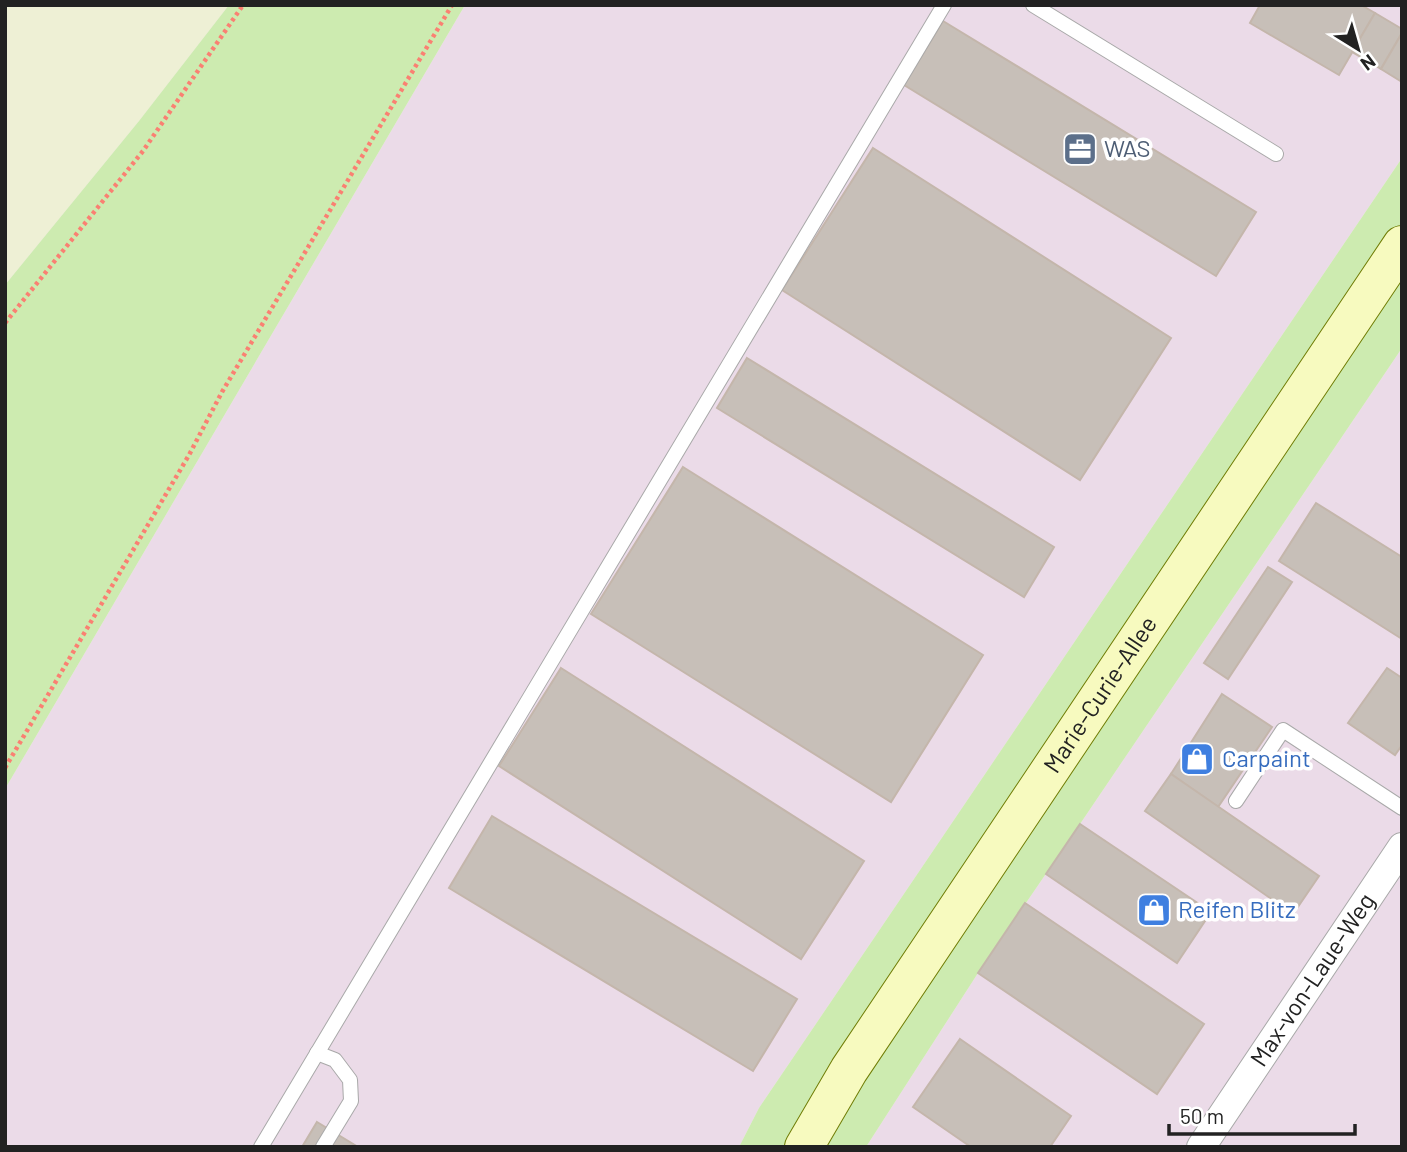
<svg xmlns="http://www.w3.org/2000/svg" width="1407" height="1152" font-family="Barlow,sans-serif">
<rect width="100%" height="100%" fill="#f2efe9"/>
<g fill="#ebdbe8">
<path d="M465,5h937v153l-643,950 -20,39h-734v-358z"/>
<path d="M1402,348v799h-536l112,-174 102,-149z"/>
</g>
<path fill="#eef0d5" d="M5,5h224l-90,116 -134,164z"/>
<g fill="#cdebb0">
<path d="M229,5h236l-460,784v-504l134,-164z"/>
<path d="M1402,158v190l-322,476 -102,149 -112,174h-127l20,-39z"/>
</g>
<g fill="#c7bfb8" stroke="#c4b6ab" stroke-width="2">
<path d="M1260,5h101l14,8 -36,62 -89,-52z"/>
<path d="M1375,13l27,16v4l-21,36 -29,-17z"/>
<path d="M943,21l313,191 -40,64 -312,-191z"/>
<path d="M1402,33v49l-21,-13z"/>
<path d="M873,148l298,190 -91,142 -298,-190z"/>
<path d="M747,358l307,189 -30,50 -307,-189z"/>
<path d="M683,467l300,188 -92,147 -300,-188z"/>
<path d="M1316,503l86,54v82l-123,-78z"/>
<path d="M1268,567l24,15 -64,97 -24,-16z"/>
<path d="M561,668l303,193 -63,98 -302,-193z"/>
<path d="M1387,668l15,10v67l-7,10 -47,-32z"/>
<path d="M1222,694l50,33 -54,80 -47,-33z"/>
<path d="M1171,774l148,102 -26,38 -148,-103z"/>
<path d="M492,816l305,183 -44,72 -304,-183z"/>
<path d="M1080,824l131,88 -34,51 -131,-89z"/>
<path d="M1025,903l179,121 -47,70 -179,-121z"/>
<path d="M960,1039l111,77 -21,31h-79l-58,-40z"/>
<path d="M317,1122l41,25h-56z"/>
</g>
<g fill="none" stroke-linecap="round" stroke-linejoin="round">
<g stroke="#a9a9a9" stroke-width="16">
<g id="lane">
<path d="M1033,5l243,149"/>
<path d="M1236,801l47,-71 119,78"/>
<path d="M317,1053l18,7 15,20 1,21 -28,46"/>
<path d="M261,1147l683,-1142"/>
</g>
</g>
<g stroke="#a9a9a9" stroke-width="30">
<g id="street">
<path id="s1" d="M1201,1147l201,-300"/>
</g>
</g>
<g stroke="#707d05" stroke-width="40">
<g id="secondary">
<path id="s2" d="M804,1147l45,-77 553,-825"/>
</g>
</g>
<g stroke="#fa8072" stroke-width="4.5" stroke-dasharray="3.5 3.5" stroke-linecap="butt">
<path d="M5,323l138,-172 100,-146"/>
<path d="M5,768l184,-313 33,-63 230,-387"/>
</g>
<use href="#lane" stroke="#fff" stroke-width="14"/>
<use href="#street" stroke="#fff" stroke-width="28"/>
<use href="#secondary" stroke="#f7fabf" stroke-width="38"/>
</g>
<defs>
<g id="office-square" transform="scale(1.75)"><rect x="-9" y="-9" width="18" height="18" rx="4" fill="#5c6f8a" stroke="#fff"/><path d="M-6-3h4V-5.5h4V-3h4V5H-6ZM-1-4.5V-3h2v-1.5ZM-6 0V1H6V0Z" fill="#fff"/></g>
<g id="shop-square" transform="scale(1.75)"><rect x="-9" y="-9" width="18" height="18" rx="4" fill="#3f7fe0" stroke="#fff"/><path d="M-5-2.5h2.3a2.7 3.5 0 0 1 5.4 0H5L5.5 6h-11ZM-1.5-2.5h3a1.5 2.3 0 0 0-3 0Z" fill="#fff"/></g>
</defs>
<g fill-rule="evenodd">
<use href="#office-square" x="1080" y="149"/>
<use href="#shop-square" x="1197" y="759"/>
<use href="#shop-square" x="1154" y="910"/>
</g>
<g text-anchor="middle" stroke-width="7" stroke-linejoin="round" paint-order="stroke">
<g font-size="24" fill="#4e5e75" stroke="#fff" text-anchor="start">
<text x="1104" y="157">WAS</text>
</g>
<g font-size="24" fill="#222" stroke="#fff">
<text dy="8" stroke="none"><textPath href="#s2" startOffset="541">Marie-Curie-Allee</textPath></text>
<text dy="8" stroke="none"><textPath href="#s1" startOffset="201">Max-von-Laue-Weg</textPath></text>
</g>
<g font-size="24" fill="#366cbe" stroke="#fff" text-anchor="start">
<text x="1222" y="767">Carpaint</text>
<text x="1178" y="918">Reifen Blitz</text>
</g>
</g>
<rect width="1407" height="1152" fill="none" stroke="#222222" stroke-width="14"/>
<g transform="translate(1358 49) rotate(143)" stroke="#ffffff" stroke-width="5" paint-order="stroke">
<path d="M0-5L12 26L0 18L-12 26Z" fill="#222222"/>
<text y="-10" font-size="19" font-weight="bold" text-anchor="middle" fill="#222222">N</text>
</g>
<path d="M1169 1124v10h186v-10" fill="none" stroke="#222222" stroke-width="3.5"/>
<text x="1180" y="1124" font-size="21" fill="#222222" stroke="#ffffff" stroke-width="5" paint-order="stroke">50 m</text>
</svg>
